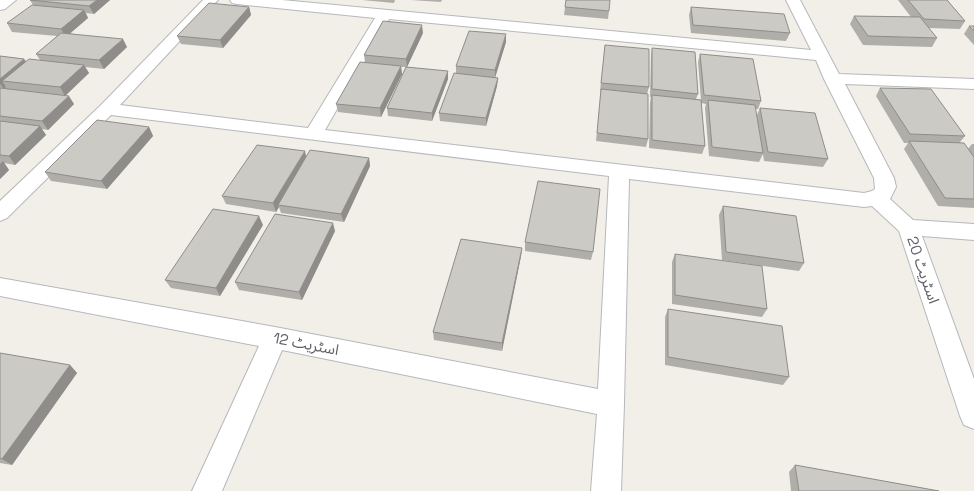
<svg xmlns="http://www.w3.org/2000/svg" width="974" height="491" font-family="'Space Grotesk','Noto Sans Arabic',sans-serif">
<rect width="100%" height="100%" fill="#f1efe8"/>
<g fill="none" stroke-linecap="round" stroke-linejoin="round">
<g stroke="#b5b8bc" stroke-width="2">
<g id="street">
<path d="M0,0h16l-11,9 -5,1z"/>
<path d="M203,0h15l-98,105 188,23 67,-110 -138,-14 -5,-1 -2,-3h52l529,50 -25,-50h14l39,74 135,5v10l-129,-5 49,94 2,9 -6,12 23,21 61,4v16l-52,-4 52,143v50l-10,-4 -4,-9 -61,-185 -27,-25 -8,1 -235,-28 -5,225 -3,87h-30l6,-77 -315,-64 -60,141h-30l67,-145 -259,-50v-18l275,49 323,62 11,-213 -498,-61 -104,103 -7,3v-20l101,-96zM389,19l427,41 8,19 50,99 1,11 -3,2 -8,2 -539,-63z"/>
</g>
</g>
<use href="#street" fill="#fff" fill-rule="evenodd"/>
</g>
<g fill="#afaea9">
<path d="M30,0h80l-16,14 -8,-1 2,5 -18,15 57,14 -23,22 -19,-2 4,6 -24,23 9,8 -26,26 -6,-1 4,6 -31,30 -11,-2 5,7 -9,9v-123l24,3 2,2 14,-1 -4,-6 21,-18 -45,-4 -5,-9 26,-18z"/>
<path d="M362,0h33l-1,3z"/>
<path d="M411,0h31l-1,2z"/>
<path d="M566,0l43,11 -1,8 -44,-4z"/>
<path d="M898,0h49l18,21 -5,8 -32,-1 9,10 -5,9 -69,-2 -13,-21 4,-8 57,1z"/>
<path d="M249,7l2,8 -28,33 -42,-4 -4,-8z"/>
<path d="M691,7l99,26 -4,8 -95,-8 -2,-18z"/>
<path d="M969,26h5v19l-10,-11z"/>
<path d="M423,33l-16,34 41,12 -16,42 -44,-5 -1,-8 19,-41h-5l1,7 -21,43 -43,-5 -2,-8 29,-42 -1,-7z"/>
<path d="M506,42l-11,35 3,1 -1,8 -11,40 -46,-5 -1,-8 17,-39v-8z"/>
<path d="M605,45l44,42 -2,7 1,45 -2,8 -50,-6 5,-50h-1z"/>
<path d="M652,48l46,46 -2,5 5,1 -3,-38 2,-8 61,47 -3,8h-3l2,6 3,-7 68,51 -5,8 -59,-6 -1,-7 -4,8 -50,-6 -4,-48 1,-4 -5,-1 4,43 -3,8 -53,-6 1,-45 1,-6h-1l1,-41z"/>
<path d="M880,88l85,48 -5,6 8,7 4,-5h2v64l-36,-2 -34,-57 4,-6h-4l-28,-47z"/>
<path d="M149,127l4,9 -46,53 -56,-8 -6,-9z"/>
<path d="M306,157l63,1 1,8 -26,56 -63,-9 -2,-6 -3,5 -50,-8 -4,-8z"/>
<path d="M723,206l81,57 -5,8 -77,-11 -3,-45z"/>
<path d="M263,225l-43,71 -49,-8 -6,-8z"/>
<path d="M335,231l-33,69 -63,-10 -4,-8z"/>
<path d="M525,242l68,10 -2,8 -66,-9z"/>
<path d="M522,248l-1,8 -19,95 -68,-11 -1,-8z"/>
<path d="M675,254l92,55 -5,8 -90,-13v-42z"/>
<path d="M668,309l121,68 -6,8 -118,-20v-48z"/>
<path d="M0,353l70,12 7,8 -65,92 -12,-2z"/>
<path d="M795,465l144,26h-148l-2,-19z"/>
</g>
<g fill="#8f8d8a">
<path d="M97,0h13l-16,14 -5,-8z"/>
<path d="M249,7l2,8 -28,33 -3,-8z"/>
<path d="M84,10l4,8 -22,19 -5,-8z"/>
<path d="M422,25l1,8 -16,34 -1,-8z"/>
<path d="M506,34v8l-11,36v-8z"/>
<path d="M123,39l4,8 -23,22 -5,-9z"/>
<path d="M24,59l5,8 -27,14 4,6 -2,2 -4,-5v-5z"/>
<path d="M84,65l5,8 -24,23 -5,-9z"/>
<path d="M401,66l1,8 -21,43 -1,-9z"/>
<path d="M448,71v8l-16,42v-8z"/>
<path d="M498,78l-1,8 -11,40v-8z"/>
<path d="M69,96l5,8 -26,26 -6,-9z"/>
<path d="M40,126l6,9 -31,30 -6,-9z"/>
<path d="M149,127l4,9 -46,53 -6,-8z"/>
<path d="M305,151l2,9 -29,45 1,2 -3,5 -3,-9z"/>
<path d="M369,158l1,8 -26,56 -3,-8z"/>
<path d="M3,161l6,9 -9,9v-15z"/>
<path d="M259,216l4,9 -43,71 -4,-8z"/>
<path d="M333,223l2,8 -33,69 -3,-8z"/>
<path d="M522,248l-1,8 -19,95v-8z"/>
<path d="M70,365l7,8 -65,92 -10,-6z"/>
</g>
<g fill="#cccac5" stroke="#8f8d8a">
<path d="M30,0h67l-8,6z"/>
<path d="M566,0h44l-1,11 -44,-4z"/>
<path d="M908,0h39l18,21 -41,-2z"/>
<path d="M209,3l40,4 -29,33 -43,-4z"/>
<path d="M32,5l52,5 -23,19 -54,-6z"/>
<path d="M691,7l93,7 6,19 -97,-8z"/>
<path d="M854,16l66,1 17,21 -69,-2z"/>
<path d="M383,21l39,4 -16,34 -42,-4z"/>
<path d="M969,26h5v5z"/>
<path d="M469,31l37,3 -11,36 -39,-4z"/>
<path d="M61,33l62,6 -24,21 -63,-6z"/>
<path d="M605,45l44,4v38l-48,-4z"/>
<path d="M652,48l43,4 3,42 -46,-5z"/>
<path d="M700,54l53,5 8,42 -57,-6z"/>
<path d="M0,56l24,3 -24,20z"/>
<path d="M29,59l55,6 -24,22 -58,-6z"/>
<path d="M360,62l41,4 -21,42 -44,-4z"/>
<path d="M406,67l42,4 -16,42 -45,-5z"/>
<path d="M454,73l44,5 -12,40 -47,-5z"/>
<path d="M0,88l69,8 -27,25 -42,-5z"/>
<path d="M880,88l51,1 34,47 -55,-2z"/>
<path d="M601,89l47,5v45l-51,-6z"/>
<path d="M652,95l49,5 4,46 -53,-6z"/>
<path d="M708,100l47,5 8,48 -51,-6z"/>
<path d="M760,108l55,5 13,46 -60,-7z"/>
<path d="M97,120l52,7 -48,54 -56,-9z"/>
<path d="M0,121l40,5 -31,30 -9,-1z"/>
<path d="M909,141l55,2 10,14v42l-29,-1z"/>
<path d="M257,145l48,6 -32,52 -51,-7z"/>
<path d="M310,150l59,8 -28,56 -63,-9z"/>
<path d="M538,181l62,8 -7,63 -68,-10z"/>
<path d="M723,206l73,10 8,47 -78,-11z"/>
<path d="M213,209l46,7 -43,72 -51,-8z"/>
<path d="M275,214l58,9 -34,69 -64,-10z"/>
<path d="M461,239l61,9 -20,95 -69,-11z"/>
<path d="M675,254l87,12 5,43 -92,-14z"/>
<path d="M668,309l114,17 7,51 -121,-20z"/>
<path d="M0,353l70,12 -68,94 -2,-1z"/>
<path d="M795,465l144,26h-140z"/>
</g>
<g text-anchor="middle" stroke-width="3" stroke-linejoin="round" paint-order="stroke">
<g font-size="15" fill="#5f6368" stroke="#fff">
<text transform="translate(923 270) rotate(71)" y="5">اسٹریٹ 20</text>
<text transform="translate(306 344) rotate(11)" y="5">اسٹریٹ 12</text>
</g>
</g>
</svg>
